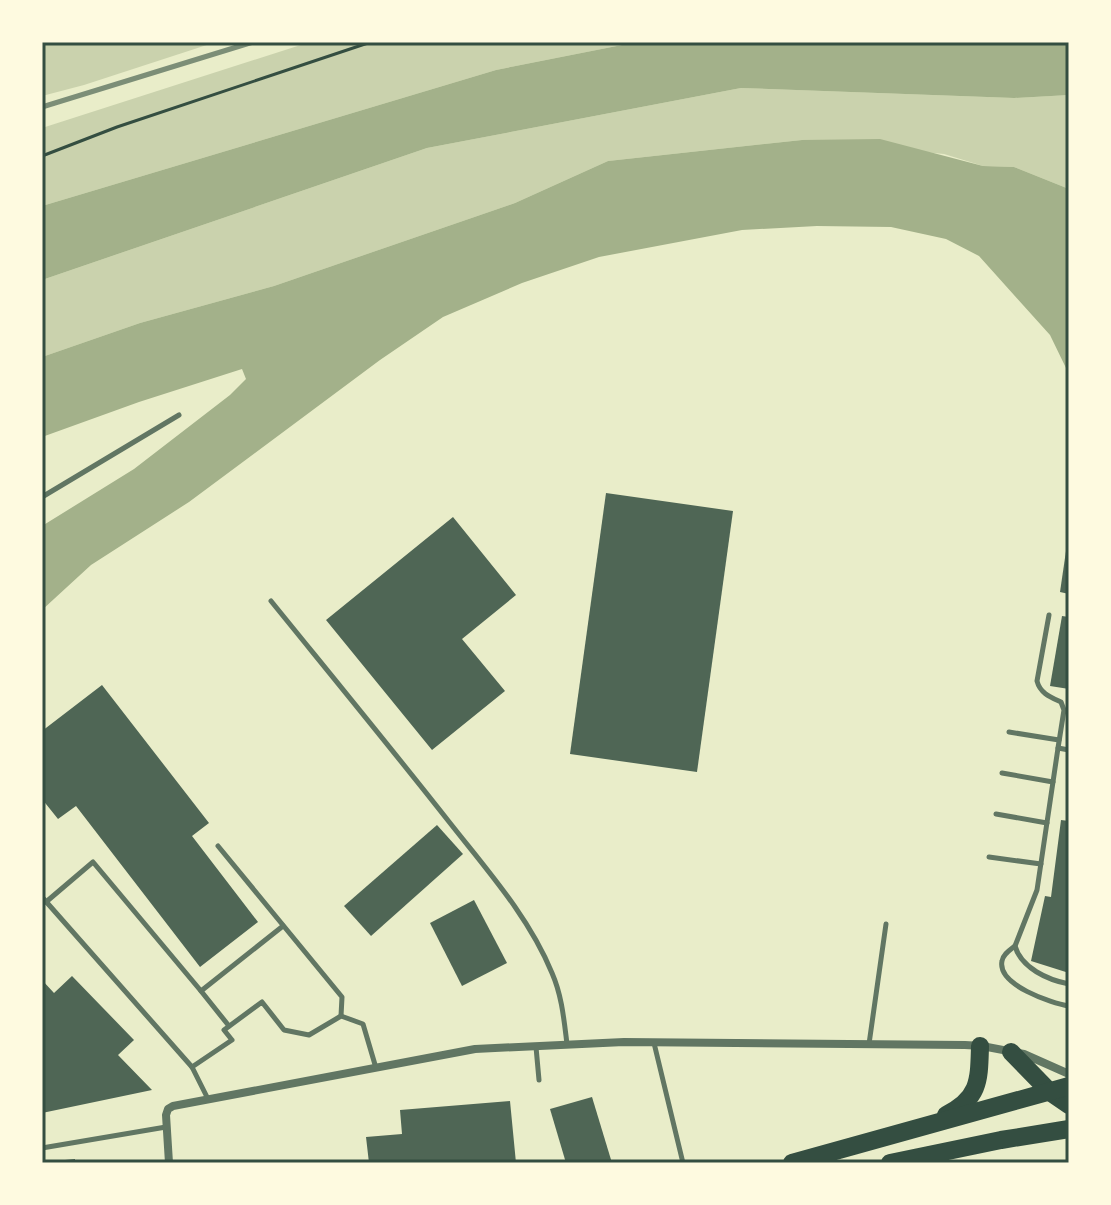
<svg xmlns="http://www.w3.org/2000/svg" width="1111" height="1205" font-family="Lora,serif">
<rect width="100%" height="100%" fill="#e9edc9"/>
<g fill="#cad2ad">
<path d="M42,42h174l-132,43 -42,11z"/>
<path d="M310,42h327l-141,28 -454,136v-78z"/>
<path d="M741,88l273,10 55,-3v94l-55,-22 -31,-1 -39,-12 -142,-14 -194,21 -93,42 -241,83 -134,37 -98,34v-77l385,-132z"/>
</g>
<g fill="#a3b18a">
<path d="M637,42h432v53l-55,3 -273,-10 -314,60 -385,132v-74l454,-136z"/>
<path d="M880,139l103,27 31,1 55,22v180l-3,-1 -16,-33 -71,-79 -33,-17 -55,-12 -74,-1 -75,4 -143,27 -77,26 -79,34 -63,43 -191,142 -98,63 -49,45v-84l92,-57 96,-74 16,-16 -4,-10 -103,33 -97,35v-80l98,-34 134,-37 241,-83 93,-42 194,-21z"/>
</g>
<g fill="#4f6655">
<path d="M606,493l127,18 -36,261 -127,-18z"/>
<path d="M453,517l63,78 -54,44 43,52 -73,59 -106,-130z"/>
<path d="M1066,551h3v43l-9,-2z"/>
<path d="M1062,616l7,1v72l-19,-3z"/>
<path d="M102,685l107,138 -17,13 66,86 -58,45 -124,-161 -18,13 -16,-20v-68z"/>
<path d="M1061,820l8,1v152l-38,-12 14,-65 6,1z"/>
<path d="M437,825l26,29 -92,82 -27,-30z"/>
<path d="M474,900l33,63 -45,23 -32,-63z"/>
<path d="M72,976l62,64 -16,15 34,35 -110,23v-133l12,13z"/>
<path d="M592,1097l20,66h-46l-16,-54z"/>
<path d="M510,1101l6,62h-147l-3,-26 36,-3 -2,-24z"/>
<path d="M75,1159v4h-20v-2z"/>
</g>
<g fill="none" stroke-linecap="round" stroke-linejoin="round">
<path stroke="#344e41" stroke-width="3" d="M42,156l75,-29 254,-85"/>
<g stroke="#617663" stroke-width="5">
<path d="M42,497l137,-82"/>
<path d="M271,601c60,74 120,147 179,222 37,47 79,94 102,150 10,23 12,47 15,71"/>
<path d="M1049,615l-12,66c3,12 13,16 24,21l3,8 -6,38"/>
<path d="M1009,732l50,8"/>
<path d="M1069,750l-11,-2 -21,142 -22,56c6,22 33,34 54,38"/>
<path d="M1002,773l51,9"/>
<path d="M996,814l51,9"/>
<path d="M218,846l124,151 -1,19"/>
<path d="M989,857l52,7"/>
<path d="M42,897l150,170 16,32"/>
<path d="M46,902l47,-40 108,129 82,-65"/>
<path d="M1015,946c-5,4 -12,8 -13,15 -5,24 49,42 67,45"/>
<path d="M201,991l28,35"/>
<path d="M654,1043l29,120"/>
<path d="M869,1044l17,-120"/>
<path d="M536,1047l3,33"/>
<path d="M192,1067l40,-27 -8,-10 38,-28 22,28 25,5 32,-19 22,8 13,44"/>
<path d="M42,1148l124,-21"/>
</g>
<path stroke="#617663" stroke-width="8" d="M169,1163l-3,-48 2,-6 5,-3 302,-57 149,-7 341,3 17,1 42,8 45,20"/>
<g stroke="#344e41" stroke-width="18">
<path d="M1011,1052l39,40 19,13"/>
<path d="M946,1115c34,-17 33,-35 34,-69"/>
<path d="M792,1163l277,-77"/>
<path d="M890,1163l111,-23 68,-11"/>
</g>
<path stroke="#7c8e77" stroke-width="5" d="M42,107l211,-65"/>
</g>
<rect width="1111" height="1205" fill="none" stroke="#fefae0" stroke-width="88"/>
<rect x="44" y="44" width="1023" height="1117" fill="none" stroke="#344e41" stroke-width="3"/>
</svg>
